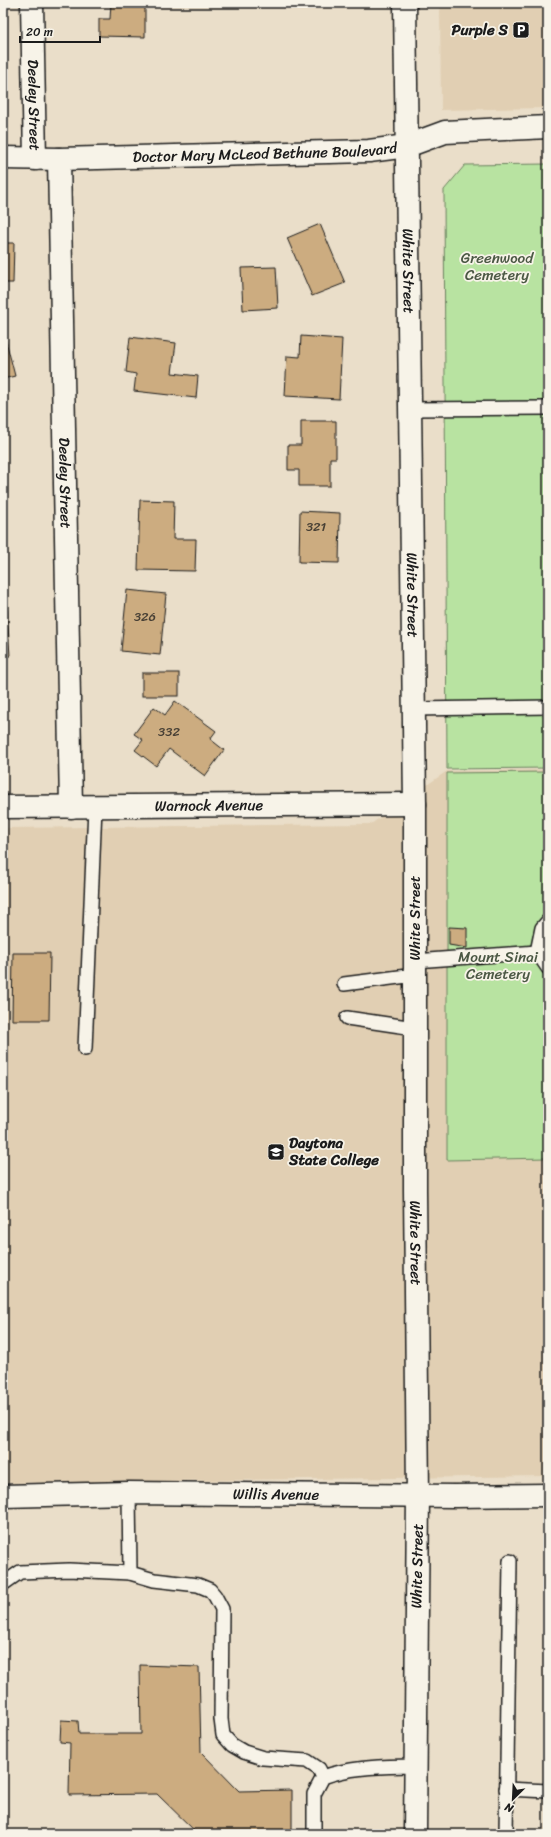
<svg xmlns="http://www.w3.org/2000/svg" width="551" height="1837" font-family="Sriracha,sans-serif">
<rect width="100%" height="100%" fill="#eadec9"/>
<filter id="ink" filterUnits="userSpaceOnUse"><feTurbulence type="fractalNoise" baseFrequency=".025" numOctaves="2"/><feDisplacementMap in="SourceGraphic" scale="8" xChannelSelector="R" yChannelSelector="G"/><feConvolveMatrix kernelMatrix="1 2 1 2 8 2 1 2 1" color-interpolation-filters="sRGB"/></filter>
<g filter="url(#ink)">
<g fill="#e1cfb3">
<path d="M440,3h108v105l-107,2z"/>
<path d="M548,770v706l-545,7v-655l368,-4 76,-53z"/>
</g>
<g fill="#b8e3a1" stroke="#6a805e">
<path d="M548,164v604l-101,1 -3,-579 21,-25z"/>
<path d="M548,772v386l-101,2v-387z"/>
</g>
<g fill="#ccac80" stroke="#1c1c1c">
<path d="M111,3h34v34l-46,-1v-17h11z"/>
<path d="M320,224l25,59 -33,13 -25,-58z"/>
<path d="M3,243h11l-1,40h-10z"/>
<path d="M276,267l2,41 -35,2 -2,-42z"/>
<path d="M301,336l41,3 -3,60 -54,-3 2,-40 13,1z"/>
<path d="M3,337h2l10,39 -12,3z"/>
<path d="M130,337l46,6 -4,30 26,3 -2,22 -62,-7 2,-17 -10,-2z"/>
<path d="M301,421h35v37h-6v28h-31v-16h-11v-25h13z"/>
<path d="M140,500l34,1 -1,38h23l-1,32 -57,-1z"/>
<path d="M3,504h2l-2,25z"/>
<path d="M300,511l40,2 -1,50 -40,-1z"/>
<path d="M127,590l39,4 -6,61 -39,-4z"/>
<path d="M3,610h4l3,46h-7z"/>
<rect x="142" y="673" width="37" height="23"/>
<path d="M175,701l41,30 -6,8 14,11 -19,26 -36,-27 -13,17 -21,-16 8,-10 -9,-6 20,-27 11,8z"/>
<path d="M449,927l18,1v20l-18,-3z"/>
<path d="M13,953h37l-1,67h-37z"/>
<path d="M140,1665l59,2 2,85 38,39 53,-1v44h-94l-41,-40 -88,1 1,-52 -10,-1 1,-22 17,1 1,13h62z"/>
</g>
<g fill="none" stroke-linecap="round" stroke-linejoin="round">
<g stroke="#1c1c1c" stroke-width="16">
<g id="lane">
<path d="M410,409l138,-1"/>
<path d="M413,709l135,-2"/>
<path d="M537,952l5,-24 6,-7"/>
<path d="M415,961l122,-9 11,16"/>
<path d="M344,984l71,-9"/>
<path d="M347,1018l67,10"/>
<path d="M85,1049l10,-242"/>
<path d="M129,1493l1,80 24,7 44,5 12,5 5,6 7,13 -1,110 2,16 9,10 12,7 19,6 44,3 12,8 4,8"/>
<path d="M3,1584l17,-12 49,-2 61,3"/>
<path d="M506,1789l42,2"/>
<path d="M314,1834v-40l9,-17c30,-11 61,-10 92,-11"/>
<path d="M506,1834l4,-273"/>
</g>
</g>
<g stroke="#1c1c1c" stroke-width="25">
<g id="street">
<path id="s1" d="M32,3l3,156"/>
<path d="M407,146l38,-14 103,-5"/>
<path id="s2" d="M59,159l12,648"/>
<path id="s3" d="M3,807l412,-3"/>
<path id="s4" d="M3,1496l126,-3 326,3 93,-1"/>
</g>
</g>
<g stroke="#1c1c1c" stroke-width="25">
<g id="secondary">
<path id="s5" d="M405,3l10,801v386l3,305 -3,339"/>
<path id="s6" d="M3,158l56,1 310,-8 38,-5"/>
</g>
</g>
<use href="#lane" stroke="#f7f3e8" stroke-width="13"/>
<use href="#street" stroke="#f7f3e8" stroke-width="22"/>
<use href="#secondary" stroke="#f7f3e8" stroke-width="22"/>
</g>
</g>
<defs>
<g id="parking-square" transform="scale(0.9)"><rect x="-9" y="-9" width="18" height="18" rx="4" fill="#1c1c1c" stroke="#f7f3e8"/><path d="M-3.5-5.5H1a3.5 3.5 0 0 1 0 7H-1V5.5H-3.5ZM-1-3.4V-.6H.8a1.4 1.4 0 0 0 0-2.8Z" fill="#fff"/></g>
<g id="university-square" transform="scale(0.9)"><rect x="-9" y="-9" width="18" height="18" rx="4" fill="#1c1c1c" stroke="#f7f3e8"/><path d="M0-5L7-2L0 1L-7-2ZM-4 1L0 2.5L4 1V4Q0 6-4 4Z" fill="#fff"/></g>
</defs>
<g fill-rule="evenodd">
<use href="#parking-square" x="521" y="30"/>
<use href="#university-square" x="276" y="1152"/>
</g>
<g text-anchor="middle" stroke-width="3.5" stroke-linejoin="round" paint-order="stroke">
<g font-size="13" fill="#484035">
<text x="316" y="531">321</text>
<text x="145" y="621">326</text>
<text x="169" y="736">332</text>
</g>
<g font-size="15" font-weight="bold" fill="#1c1c1c" stroke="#f7f3e8" text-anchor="end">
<text x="508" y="35">Purple S</text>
<text x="289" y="1148" text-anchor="start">Daytona<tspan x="289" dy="17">State College</tspan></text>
</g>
<g font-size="15" fill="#1c1c1c" stroke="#f7f3e8">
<text dy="5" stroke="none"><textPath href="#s1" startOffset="102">Deeley Street</textPath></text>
<text dy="5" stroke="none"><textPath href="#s6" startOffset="262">Doctor Mary McLeod Bethune Boulevard</textPath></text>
<text dy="5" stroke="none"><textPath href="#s5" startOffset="268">White Street</textPath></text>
<text dy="5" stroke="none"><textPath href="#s2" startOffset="324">Deeley Street</textPath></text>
<text dy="5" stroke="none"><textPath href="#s5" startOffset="592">White Street</textPath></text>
<text dy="5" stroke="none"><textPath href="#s3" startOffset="206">Warnock Avenue</textPath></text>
<text transform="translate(415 918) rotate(-90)" y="5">White Street</text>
<text dy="5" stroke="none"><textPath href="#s5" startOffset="1240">White Street</textPath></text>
<text dy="5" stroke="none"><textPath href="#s4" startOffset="273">Willis Avenue</textPath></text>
<text transform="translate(417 1566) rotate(-89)" y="5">White Street</text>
</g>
<g font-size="15" fill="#4b5844" stroke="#f7f3e8">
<text x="497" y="263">Greenwood<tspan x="497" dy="17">Cemetery</tspan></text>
<text x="498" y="962">Mount Sinai<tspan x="498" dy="17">Cemetery</tspan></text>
</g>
</g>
<rect width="551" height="1837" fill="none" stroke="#f7f3e8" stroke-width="16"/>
<rect x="8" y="8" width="535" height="1821" fill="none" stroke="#1c1c1c" stroke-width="1.5" filter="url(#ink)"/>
<g transform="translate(513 1799) rotate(204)" stroke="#f7f3e8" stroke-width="3" paint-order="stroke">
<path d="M0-3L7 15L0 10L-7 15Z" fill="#1c1c1c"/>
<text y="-6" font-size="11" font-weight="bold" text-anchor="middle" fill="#1c1c1c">N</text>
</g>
<path d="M20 36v6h80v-6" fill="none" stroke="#1c1c1c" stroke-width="2"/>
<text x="26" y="36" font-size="12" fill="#1c1c1c" stroke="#f7f3e8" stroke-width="3" paint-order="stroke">20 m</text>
</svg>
